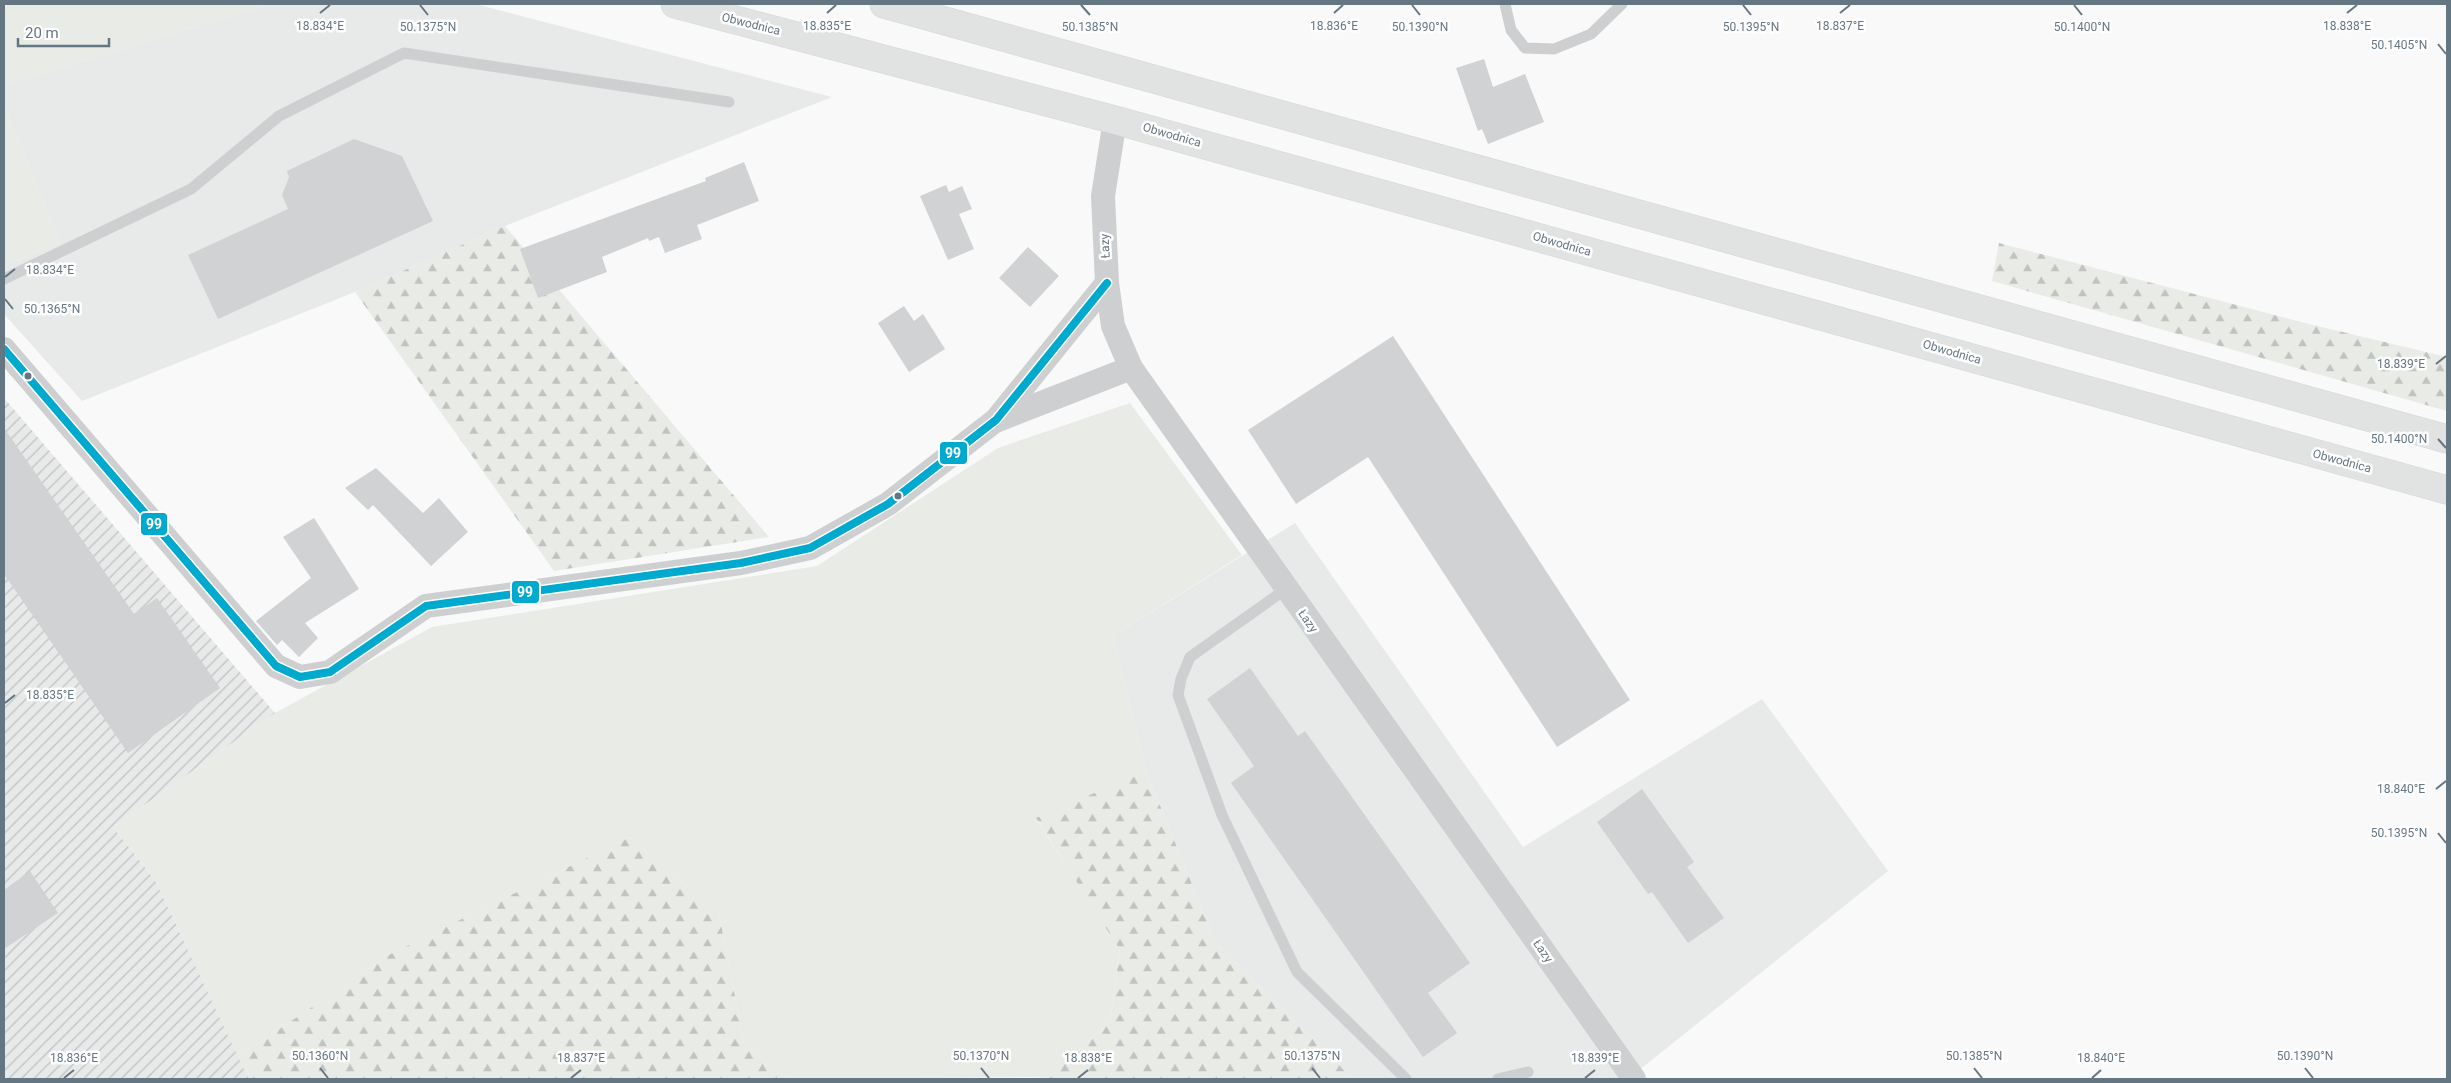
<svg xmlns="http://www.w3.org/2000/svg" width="2451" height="1083" font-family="Roboto,sans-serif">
<defs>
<pattern id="industrial-furrows" width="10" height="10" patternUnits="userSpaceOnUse" patternTransform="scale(1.25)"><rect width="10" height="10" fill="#e8e9e9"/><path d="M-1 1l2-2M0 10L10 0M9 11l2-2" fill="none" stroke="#c0c1c2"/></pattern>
<pattern id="forest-firs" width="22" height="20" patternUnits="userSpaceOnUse" patternTransform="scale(1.25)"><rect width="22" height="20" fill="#e8ebe6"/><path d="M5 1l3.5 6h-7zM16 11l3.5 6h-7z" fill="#c0c3c0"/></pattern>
</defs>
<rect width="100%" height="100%" fill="#f9f9f9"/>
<g fill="#e8e9e9">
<path d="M270,4h205l357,93 -327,129 -150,66 -273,109 -78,-87v-48l56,-23 -56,-138v-20z"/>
<path d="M1295,523l228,324 239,-148 126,172 -260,208h-275l-138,-138 -69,-170 -33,-135z"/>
</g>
<path fill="url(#industrial-furrows)" d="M4,398l271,315 -162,114 42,53 94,199h-245z"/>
<g fill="#e8ebe6">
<path d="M4,4h266l-266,81z"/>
<path d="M4,105l56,138 -56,23z"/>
<path d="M1130,403l112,152 -129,81 33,135 -110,48 84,130 -10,72 -60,56 -263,2 -43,-36 -25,-129 -89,-77 -238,116 -154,104 -83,-177 -42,-53 162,-114 157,-86 385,-61 181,-118z"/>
</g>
<g fill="url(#forest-firs)">
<path d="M505,226l264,311 -215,34 -199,-279z"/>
<path d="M1999,243l302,79 146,35v54l-455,-130z"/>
<path d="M1146,771l69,170 138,138h-339l36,-2 60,-56 10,-71 -84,-132z"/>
<path d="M630,837l89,77 25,129 43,36h-538l-11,-22 154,-104z"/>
</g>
<g fill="#d0d2d3">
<path d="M1484,59l9,28 32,-13 19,48 -56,22 -6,-15 -4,2 -22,-63z"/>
<path d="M354,139l48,17 31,65 -215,98 -30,-64 100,-46 -6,-14 7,-18 -2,-6z"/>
<path d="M744,162l15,39 -62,24 5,14 -37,14 -6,-16 -10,4 -1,-3 -46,19 5,15 -69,26 -18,-49 186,-68 -1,-3z"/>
<path d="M946,185l3,7 13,-6 10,23 -13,5 15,35 -26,11 -28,-64z"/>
<path d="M1028,247l31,29 -29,31 -31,-29z"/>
<path d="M904,306l10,15 9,-7 22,35 -36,23 -31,-49z"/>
<path d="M1393,336l237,364 -73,47 -189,-290 -72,47 -48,-74z"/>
<path d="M4,428l130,186 23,-16 63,90 -92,65 -124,-179z"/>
<path d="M376,468l47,45 16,-15 29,34 -37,34 -58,-61 -5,5 -23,-22z"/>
<path d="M314,518l45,71 -54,34 13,15 -19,19 -17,-17 -5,5 -21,-24 55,-43 -28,-41z"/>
<path d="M1250,668l48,68 7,-5 165,232 -42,30 29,40 -34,24 -192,-274 23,-17 -47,-67z"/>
<path d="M1642,789l52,73 -7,5 37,51 -36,25 -36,-51 -4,2 -51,-72z"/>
<path d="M30,871l28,42 -54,36v-59z"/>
</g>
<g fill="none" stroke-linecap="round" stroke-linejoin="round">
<g stroke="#d5d6d7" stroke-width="29">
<g id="primary">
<path d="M675,4l440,116 1332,370"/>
<path d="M884,4l1563,435"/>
</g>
</g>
<g stroke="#cecfd0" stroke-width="11">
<path d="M1505,4l6,26 14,18 29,1 37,-15 31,-30"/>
<path d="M4,279l187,-90 88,-73 125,-63 325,49"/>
<path d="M1286,589l-96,68 -9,22 -3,16 44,120 75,157 109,107"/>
<path d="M1498,1079l30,-7"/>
</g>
<g stroke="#cecfd0" stroke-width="24">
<path d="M1115,120l-12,76 4,87 6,43 18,42 503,711"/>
<path d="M4,349l272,317 24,11 30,-5 96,-66 315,-43 69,-15 78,-44 108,-84 111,-137"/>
<path d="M998,420l133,-52"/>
</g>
<use href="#primary" stroke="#e1e2e2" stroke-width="28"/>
<g stroke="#fff" stroke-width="11">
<path id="bus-1" d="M4,349l272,317 24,11 30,-5 96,-66 315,-43 69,-15 78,-44 108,-84 111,-137"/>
</g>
<use href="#bus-1" stroke="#00a9ce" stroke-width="8"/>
</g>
<path fill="none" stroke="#657683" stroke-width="2" d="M420,5l8,10M1081,5l9,10M1412,5l8,10M1743,5l8,10M2074,5l8,10M320,13l10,-8M827,13l9,-8M1334,13l9,-8M1840,13l10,-8M2347,13l10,-8M2438,44l8,10M5,277l10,-8M5,299l8,10M2436,364l10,-8M2438,439l8,9M5,703l10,-8M2436,789l10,-8M2438,833l8,10M320,1068l8,10M981,1068l8,10M1312,1068l8,10M1974,1068l8,10M2305,1068l8,10M64,1078l10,-8M571,1078l10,-8M1078,1078l10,-8M1585,1078l10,-8M2092,1078l9,-8"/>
<g fill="#657683" stroke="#fff" stroke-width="2">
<circle cx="28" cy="376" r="4.5"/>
<circle cx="898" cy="496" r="4.5"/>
</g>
<g text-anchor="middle" stroke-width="5" stroke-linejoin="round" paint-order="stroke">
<g font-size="12" fill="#657683" stroke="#fff">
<text transform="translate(751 24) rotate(14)" y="4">Obwodnica</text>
<text transform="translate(1172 135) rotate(16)" y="4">Obwodnica</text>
<text transform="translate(1562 244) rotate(16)" y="4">Obwodnica</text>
<text transform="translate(1105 246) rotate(-93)" y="4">Łazy</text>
<text transform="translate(1952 352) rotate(16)" y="4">Obwodnica</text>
<text transform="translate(2342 461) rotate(15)" y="4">Obwodnica</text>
<text transform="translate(1308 621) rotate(55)" y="4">Łazy</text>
<text transform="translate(1543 951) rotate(55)" y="4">Łazy</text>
</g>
</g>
<g font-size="12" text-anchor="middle" fill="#657683" stroke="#fff" stroke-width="5" stroke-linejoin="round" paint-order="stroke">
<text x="320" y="30">18.834°E</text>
<text x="827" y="30">18.835°E</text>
<text x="1334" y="30">18.836°E</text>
<text x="1840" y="30">18.837°E</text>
<text x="2347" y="30">18.838°E</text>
<text x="428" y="31">50.1375°N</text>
<text x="1090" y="31">50.1385°N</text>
<text x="1420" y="31">50.1390°N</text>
<text x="1751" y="31">50.1395°N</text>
<text x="2082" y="31">50.1400°N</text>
<text x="2399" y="49">50.1405°N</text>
<text x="50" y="274">18.834°E</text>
<text x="52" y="313">50.1365°N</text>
<text x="2401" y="368">18.839°E</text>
<text x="2399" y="443">50.1400°N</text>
<text x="50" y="699">18.835°E</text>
<text x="2401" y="793">18.840°E</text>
<text x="2399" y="837">50.1395°N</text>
<text x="320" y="1060">50.1360°N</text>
<text x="981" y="1060">50.1370°N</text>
<text x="1312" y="1060">50.1375°N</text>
<text x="1974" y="1060">50.1385°N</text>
<text x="2305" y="1060">50.1390°N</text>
<text x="74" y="1062">18.836°E</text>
<text x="581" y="1062">18.837°E</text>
<text x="1088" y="1062">18.838°E</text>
<text x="1595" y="1062">18.839°E</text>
<text x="2101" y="1062">18.840°E</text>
</g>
<g stroke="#fff" stroke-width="2">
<rect x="939" y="441" width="29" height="24" rx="5" fill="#00a9ce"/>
<rect x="140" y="512" width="28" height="24" rx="5" fill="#00a9ce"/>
<rect x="511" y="580" width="29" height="24" rx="5" fill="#00a9ce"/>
</g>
<g font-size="14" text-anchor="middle" font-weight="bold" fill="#fff">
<text x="953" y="458">99</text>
<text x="154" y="529">99</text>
<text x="525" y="597">99</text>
</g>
<rect width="2451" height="1083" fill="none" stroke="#657683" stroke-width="10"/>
<path d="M18 38v8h91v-8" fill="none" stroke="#657683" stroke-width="2.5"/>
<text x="25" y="38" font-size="15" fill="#657683" stroke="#ffffff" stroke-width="4" paint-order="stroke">20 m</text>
</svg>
